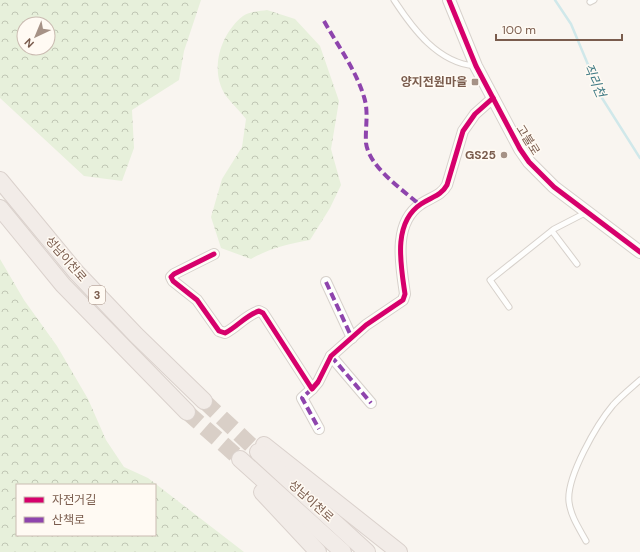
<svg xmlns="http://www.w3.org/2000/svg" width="640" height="552" font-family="'DM Sans','Noto Sans KR',sans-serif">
<defs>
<pattern id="forest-crowns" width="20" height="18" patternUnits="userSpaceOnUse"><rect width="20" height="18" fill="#e7f0db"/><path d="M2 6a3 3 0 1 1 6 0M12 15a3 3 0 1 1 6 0" fill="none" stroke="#c0c6b4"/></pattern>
</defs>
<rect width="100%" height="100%" fill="#f9f5f0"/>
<g fill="url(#forest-crowns)" fill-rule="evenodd">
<path d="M0,0h201l-17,51 -5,29 -47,30 2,38 -12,33 -38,-5 -84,-78zM24,24h24v24h-24z"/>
<path d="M267,10l28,9 25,27 19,55 -8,48 10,36 -11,23 -20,32c-21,4 -40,8 -59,19l-30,-11 -10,-31 11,-38 20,-32 4,-28c-6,-8 -14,-15 -20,-23 -17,-25 -6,-62 17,-80 5,-4 17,-5 24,-6z"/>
<path d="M0,259l24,41 33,46 31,53 18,41 18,27 24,11 96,74h-244zM17,485h138v50h-138z"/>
</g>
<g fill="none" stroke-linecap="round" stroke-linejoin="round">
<path stroke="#d0e8ea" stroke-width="2.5" d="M555,0l16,24 31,74 38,60"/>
<g stroke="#d9cfc7" stroke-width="16" stroke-dasharray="16 8" stroke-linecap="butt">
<path d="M204,401l52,49"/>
<path d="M187,412l53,47"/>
</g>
<g stroke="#d7d1cb" stroke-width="7">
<g id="service">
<path d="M394,0c19,29 44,63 81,66"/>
<path d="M590,2l4,-2"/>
<path d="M552,231l25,33"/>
<path d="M509,307l-19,-27 64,-51 33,-17"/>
<path d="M586,541c-7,-13 -15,-24 -17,-39 -3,-25 28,-78 44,-97 8,-9 18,-17 27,-25"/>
</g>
</g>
<g stroke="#d7d1cb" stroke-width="12">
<g id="minor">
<path d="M214,254l-40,20 -3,3 2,4 24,19 22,31 6,2c12,-6 21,-18 34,-22l4,2 49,76 6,-7 13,-26 35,-31 37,-25 2,-6c-4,-28 -13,-71 16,-90 10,-7 20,-8 26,-19l16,-54 12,-17 18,-16"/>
<path d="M326,282l26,56"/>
<path d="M331,356l40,47"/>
<path d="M312,389l-10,9 17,31"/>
</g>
</g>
<g stroke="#d7d1cb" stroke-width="14">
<path id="tertiary" d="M449,0l27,66 44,83 9,13 25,25 86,65"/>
</g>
<g stroke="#dad1cc" stroke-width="18">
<g id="trunk">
<path d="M0,180l76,92 60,63 68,66"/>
<path d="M0,208l63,77 124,127"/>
<path d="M264,445l135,107"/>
<path d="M258,452l109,100"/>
<path d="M240,459l103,93"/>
<path d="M262,492l56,60"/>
</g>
</g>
<use href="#service" stroke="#fefefd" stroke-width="5"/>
<use href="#minor" stroke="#fefefd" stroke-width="10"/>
<use href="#tertiary" stroke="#fefefd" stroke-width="12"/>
<use href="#trunk" stroke="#f2ece8" stroke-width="16"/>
<g stroke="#8e44ad" stroke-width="4" stroke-dasharray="8 4" stroke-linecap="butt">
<path d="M324,21c14,25 32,49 40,76 5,15 1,31 2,46 3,24 37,47 54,62"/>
<path d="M326,282l26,56"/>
<path d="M331,356l40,47"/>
<path d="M312,389l-10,9 17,31"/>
</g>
<g stroke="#fffaf3" stroke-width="8">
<g id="cycleway">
<path d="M449,0l27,66 44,83 9,13 25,25 86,65"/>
<path d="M214,254l-40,20 -3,3 2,4 24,19 22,31 6,2c12,-6 21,-18 34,-22l4,2 49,76 6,-7 13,-26 35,-31 37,-25 2,-6c-4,-28 -13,-71 16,-90 10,-7 20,-8 26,-19l16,-54 12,-17 18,-16"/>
</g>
</g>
<use href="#cycleway" stroke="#d6006c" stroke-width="5"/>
</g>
<g fill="#a69286" stroke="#fffaf3" stroke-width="1.5">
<rect x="471" y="78" width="8" height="8" rx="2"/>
<circle cx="504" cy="155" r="4"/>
</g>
<g text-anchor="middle" stroke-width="3" stroke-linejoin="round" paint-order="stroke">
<rect fill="#fffaf3" stroke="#a28b7f" stroke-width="1" x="89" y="286" width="16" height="18" rx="3"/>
<g font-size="11" font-weight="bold" fill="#7a5c4d">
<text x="97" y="299">3</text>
</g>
<g font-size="12" font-weight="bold" fill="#7a5c4d" stroke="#fffaf3" text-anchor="end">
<text x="467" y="86">양지전원마을</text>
<text x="496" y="159">GS25</text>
</g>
<g font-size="12" fill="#7a5c4d" stroke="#fffaf3">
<text transform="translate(528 140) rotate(58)" y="4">고불로</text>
<text transform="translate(66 259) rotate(49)" y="4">성남이천로</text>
<text transform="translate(311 501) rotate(42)" y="4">성남이천로</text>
</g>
<g font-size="13" font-style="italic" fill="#437c86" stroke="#fffaf3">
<text transform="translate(595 80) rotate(66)" y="5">직리천</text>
</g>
</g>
<rect x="16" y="484" width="140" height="52" fill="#fffaf3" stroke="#cabbb1"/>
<rect x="24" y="497" width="20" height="6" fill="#d6006c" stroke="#cabbb1"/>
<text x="52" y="504" font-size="12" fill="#7a5c4d">자전거길</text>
<rect x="24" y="517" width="20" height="6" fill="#8e44ad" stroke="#cabbb1"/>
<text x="52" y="524" font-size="12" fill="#7a5c4d">산책로</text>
<g transform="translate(36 36) rotate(224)"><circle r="19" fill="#fffaf3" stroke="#cabbb1"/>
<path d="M0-3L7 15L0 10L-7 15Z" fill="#a69286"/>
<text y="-6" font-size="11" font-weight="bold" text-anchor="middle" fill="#7a5c4d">N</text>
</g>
<path d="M496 34v6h126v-6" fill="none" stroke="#7a5c4d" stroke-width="2"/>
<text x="502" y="34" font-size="12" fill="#7a5c4d" stroke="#fffaf3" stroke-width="3" paint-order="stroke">100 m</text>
</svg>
